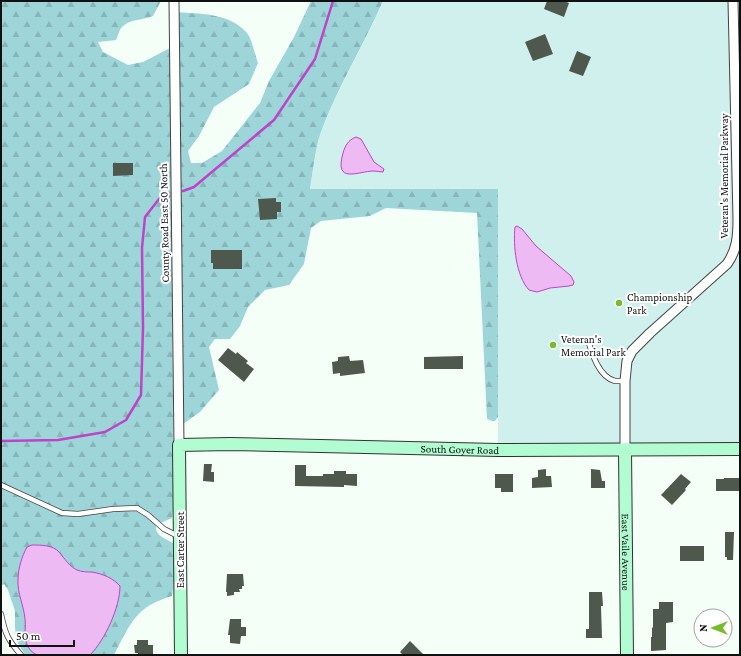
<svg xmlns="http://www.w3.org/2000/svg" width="741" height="656" font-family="'Crimson Pro',serif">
<defs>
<pattern id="forest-firs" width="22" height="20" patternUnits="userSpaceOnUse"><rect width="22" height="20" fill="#9dd5d9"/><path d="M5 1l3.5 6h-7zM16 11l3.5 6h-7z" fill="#86b6b9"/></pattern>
</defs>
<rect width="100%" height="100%" fill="#f4fff7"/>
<g fill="url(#forest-firs)">
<path d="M1,1h160l-8,15c-9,4 -24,3 -31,11 -3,3 -4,9 -6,13l-18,2 5,10 25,13 15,-3 27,-14 4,457 -2,13 -16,7c-1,12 10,13 18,19 1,18 1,34 -2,52 -37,11 -41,27 -58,59h-89l-8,-14 -2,-13v-17l-7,-21 -4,-6 -3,2z"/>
<path d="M311,1h72c-19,44 -45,85 -62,131 -5,15 -8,40 -11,57h188v228l-3,4h-3l-5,-2 -10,-206 -91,-5 -16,8 -49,5 -10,7 -7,36 -15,21 -24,5 -17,17 -8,19 -10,13h-15l-6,8 10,43 -19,22 -21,15 -5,-415c25,2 55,0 73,21 5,6 8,22 11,30l-9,21 -35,23 -15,29 -11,15 3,12h11l20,-12 38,-48 9,-22 25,-44z"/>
</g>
<path fill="#cff0ec" d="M383,1h357v448l-242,1v-261h-188c3,-17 5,-42 11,-57 17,-46 43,-87 62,-131z"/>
<g fill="#eebaf4" stroke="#be43c9">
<path d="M356,137l5,2 13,23 10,7 -1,3c-3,0 -6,-1 -9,-1 -16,0 -40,14 -31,-18 2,-7 5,-13 13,-16z"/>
<path d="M517,226l5,3 14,17 35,30 3,6 -1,3 -4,1 -19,2 -13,4 -8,-2c-13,-14 -16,-45 -14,-63z"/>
<path d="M32,545c9,0 21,0 27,7 6,7 10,14 18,18 5,2 10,2 15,2 11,2 21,6 28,14 0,21 -15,54 -30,69h-53c-6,-3 -10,-8 -11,-14 -2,-7 0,-15 -1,-22 -1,-13 -8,-26 -7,-40 0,-10 4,-23 9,-32z"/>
</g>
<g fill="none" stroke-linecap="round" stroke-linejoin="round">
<g stroke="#be43c9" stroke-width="2.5">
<path d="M183,191l11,-4 80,-67 41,-61 18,-58"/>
<path d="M1,441l57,-1 47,-8 21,-12 15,-25 2,-67 -1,-80 3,-31 14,-18 10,-3"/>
</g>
</g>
<g fill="#4e584d">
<path d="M547,1h17l5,2 -5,14 -20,-8z"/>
<path d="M545,34l8,20 -20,7 -8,-19z"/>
<path d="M577,51l14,6 -8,19 -14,-5z"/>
<path d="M113,163h20v12l-20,1z"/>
<path d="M276,198v4h5v10h-4v7l-17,1 -2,-21z"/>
<path d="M211,250h31v19h-29v-6h-2z"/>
<path d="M228,348l8,6 1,-2 11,9 -2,2 8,6 -10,13 -26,-22z"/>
<path d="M349,356l1,5 13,-1 2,13 -25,3v-3l-7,1 -1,-12 6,-1v-4z"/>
<path d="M463,356v13h-39v-12z"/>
<path d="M204,464h8l-1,8h3v10l-11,-1z"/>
<path d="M295,465h11v11h17v-2h11v-3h12v3h11v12l-13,-1v2l-49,-1z"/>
<path d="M546,469v7h5l1,11 -20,1v-10l6,-1v-7z"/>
<path d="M591,469l9,1 2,11h3v7h-14z"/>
<path d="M495,474h18v18h-12v-4h-6z"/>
<path d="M681,474l10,8 -6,7 1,1 -14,15 -11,-10z"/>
<path d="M724,478h16v13h-24v-12h8z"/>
<path d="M725,532h9l-1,28h-6v-3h-2z"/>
<rect x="680" y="546" width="24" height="15"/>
<path d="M227,574h16l1,12h-2v3h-3l1,3h-6v3l-7,1v-4h-1z"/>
<path d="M589,592h13l1,14h-2l1,32h-16v-9h3z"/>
<path d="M659,602h14v20l-7,1v27l-15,1v-14h1v-9l1,-1v-18h6z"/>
<path d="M230,619h11v8h5v9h-5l-1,8 -10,-1v-8h-2z"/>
<path d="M137,640h11v5h5v9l-15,1v-2h-3l-1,-8h3z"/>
<path d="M410,641l14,14h-21l-3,-3z"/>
</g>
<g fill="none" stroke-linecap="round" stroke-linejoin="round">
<g stroke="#434343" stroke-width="6">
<g id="lane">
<path d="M588,340c4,14 11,37 27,41 3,0 7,0 10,0"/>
<path d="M1,485l61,28 16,1 35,-5 24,-1 11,7 16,14 14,7"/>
<path d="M1,614c4,20 7,26 20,41"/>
</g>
</g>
<g stroke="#434343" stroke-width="11">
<g id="street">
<path d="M174,1l5,444"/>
<path d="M625,449v-68l2,-20 5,-10 18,-18 77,-69c10,-14 11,-28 11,-45l-5,-218"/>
</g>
</g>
<g stroke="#323232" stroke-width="14">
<g id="secondary">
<path id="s1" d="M625,449l2,206"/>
<path id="s2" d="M181,655l-2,-210 51,-1 268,6 242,-1"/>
</g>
</g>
<use href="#lane" stroke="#fff" stroke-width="4.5"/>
<use href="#street" stroke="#fff" stroke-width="9"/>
<use href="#secondary" stroke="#b1fcd0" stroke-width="12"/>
</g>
<g fill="#78bc2c" stroke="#fff" stroke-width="1.5">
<circle cx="619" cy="303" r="4"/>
<circle cx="553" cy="345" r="4"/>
</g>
<g text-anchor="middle" stroke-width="4" stroke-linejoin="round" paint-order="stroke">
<g font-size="11" fill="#101010" stroke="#fff">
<text transform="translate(724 176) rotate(-90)" y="4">Veteran's Memorial Parkway</text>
<text transform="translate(164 223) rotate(-91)" y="4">County Road East 50 North</text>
<text dy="4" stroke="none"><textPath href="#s2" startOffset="491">South Goyer Road</textPath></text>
<text transform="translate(180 550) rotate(-90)" y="4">East Carter Street</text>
<text dy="4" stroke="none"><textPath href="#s1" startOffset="103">East Vaile Avenue</textPath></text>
</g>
<g font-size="11" fill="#101010" stroke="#fff" text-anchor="start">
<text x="627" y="301">Championship<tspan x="627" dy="13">Park</tspan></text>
<text x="561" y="343">Veteran's<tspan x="561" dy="13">Memorial Park</tspan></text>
</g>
</g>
<rect width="741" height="656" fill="none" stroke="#101010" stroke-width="4"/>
<g transform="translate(713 628) rotate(270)"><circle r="19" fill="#ffffff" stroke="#9f9f9f"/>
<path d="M0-3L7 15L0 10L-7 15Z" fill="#78bc2c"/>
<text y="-6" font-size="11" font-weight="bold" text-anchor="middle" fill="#101010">N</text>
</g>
<path d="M10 640v6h64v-6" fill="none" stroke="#101010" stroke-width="2"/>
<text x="16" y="640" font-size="12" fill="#101010" stroke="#ffffff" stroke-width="3" paint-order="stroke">50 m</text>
</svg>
